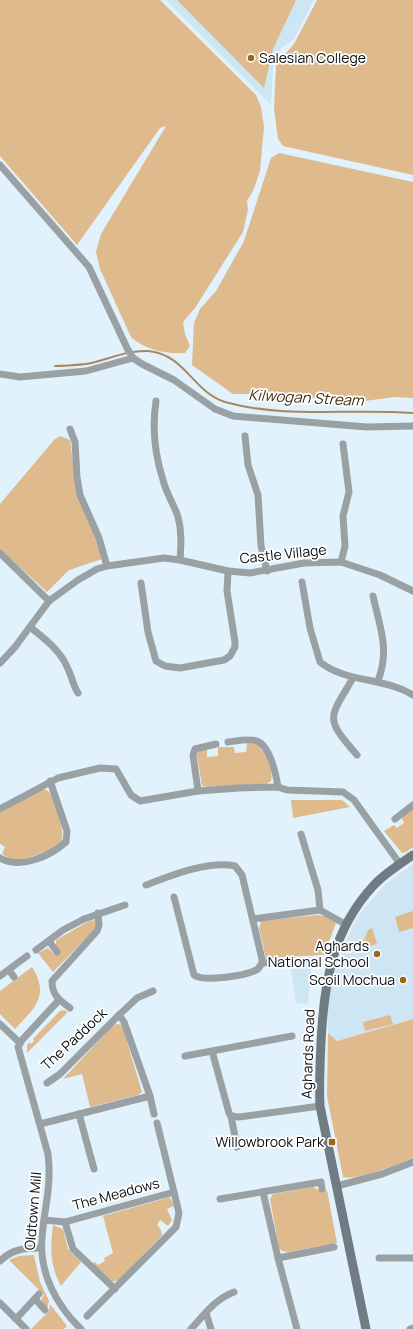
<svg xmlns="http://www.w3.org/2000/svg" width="413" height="1329" font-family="Manrope,sans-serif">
<rect width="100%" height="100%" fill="#e2f2fd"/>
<g fill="#cee5f4">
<path d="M166,0h148l-20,39 -13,9 -8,19 -2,38z"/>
<path d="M413,864v155l-77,22 -8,-8v-30l7,-34 6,-8 2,-14 14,-29 11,-14 17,-19z"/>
<path d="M310,957l2,21 -5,26 -11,-1 -7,-45z"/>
</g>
<g fill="#deba8c">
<path d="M0,0h160l96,95 5,12 3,20 -4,44 -7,20 -6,10 1,9 -5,22 -48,76 -12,14 2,12 5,12 -5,7c-19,1 -40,-3 -54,-16l-31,-68 -4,-17 5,-18 65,-108 -6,2 -83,117 -77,-89z"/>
<path d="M177,0h119l-23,49 -9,39z"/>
<path d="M317,0h96v175l-130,-29 -5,-7 -4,-31 2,-43 18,-21z"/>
<path d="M279,153l134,29v216l-18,-1 -38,5 -34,-5 -38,3 -31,-6h-21l-41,-29 2,-42 6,-14 16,-18 28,-50 27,-83z"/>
<path d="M60,436l10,4 4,30 28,89 -33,11 -22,22 -47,-43v-45l54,-64z"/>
<path d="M247,743l9,1c9,6 18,26 15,37l-5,3 -59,3 -5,-1 -5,-31 1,-5 9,-1v8l11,-1v-9h16l1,6 11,-1z"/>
<path d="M40,790c4,0 6,-1 9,2 6,6 17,42 12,50 -4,7 -37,18 -45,18 -5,0 -10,-4 -14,-6l3,-7 -5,-3v-31z"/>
<path d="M291,800h51l8,7 -57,11z"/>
<path d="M413,808v39l-7,5 -4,1 -18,-22 10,-6 3,3 7,-5 -2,-4 1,-4z"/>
<path d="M413,911v17l-14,4 -4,-15z"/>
<path d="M318,915l10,2 8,6 -12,32 -58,3 -7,-29 2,-8z"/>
<path d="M96,920v8l-43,44 -15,-19 10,-5 7,7 5,-4 -4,-5v-6l33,-19z"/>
<path d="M372,928l5,16 -11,3 -3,-4 5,-13z"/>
<path d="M32,967c18,28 3,41 -17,62l-15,-15v-23z"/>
<path d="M64,1010l4,2 -41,41v-8l3,-3 1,2 3,-3 -1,-2 27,-28z"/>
<path d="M390,1015l3,9 -28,7 -2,-9z"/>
<path d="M413,1019v139c-14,6 -57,23 -70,19l-16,-81 1,-63 9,8z"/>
<path d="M118,1024l3,1 2,3 19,64 -4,3 -48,12 -8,-33 -19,5 50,-54z"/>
<path d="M313,1187l7,4 7,-1 10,53 -49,9 -6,-1 -3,-3 -9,-49 3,-5z"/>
<path d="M170,1197l4,9 -7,3 5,11 -4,6 -8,-6 -3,5 4,5 1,5 -43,45 -7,2 -2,-2 -18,-17 3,-1 3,3 7,-4 -1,-3 9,-5 -10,-37z"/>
<path d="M53,1225l10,4 5,20 13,13 -20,24c-11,-19 -11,-40 -8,-61z"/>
<path d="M34,1255l6,27 9,19 -2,8 -6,-9 3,-5 -35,-35 10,-4z"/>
<path d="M50,1304l17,22 -3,3h-33l18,-18z"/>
</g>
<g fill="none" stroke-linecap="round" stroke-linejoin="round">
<path stroke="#aa885c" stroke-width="2" d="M55,366c10,0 21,-1 31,-2 21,-4 41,-14 62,-13 37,3 45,41 77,51 60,17 126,6 188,11"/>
<g stroke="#9aa1a5" stroke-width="7">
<path d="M0,165l89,102 38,81 6,10 9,6 32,16 41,29 18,7 134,11 46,-1"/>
<path d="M0,374l20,3 66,-6 47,-13"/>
<path d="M156,401c-4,26 -1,54 7,79 3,13 11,24 15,37 4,14 3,28 2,43"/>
<path d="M70,429l5,13 2,35 3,18 19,43 8,28"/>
<path d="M245,436l3,29 10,30 3,51 6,25"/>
<path d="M0,553l49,48"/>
<path d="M341,562l4,-16 -2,-30 6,-24 -6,-48"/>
<path d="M302,582l8,46 10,34c26,21 64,15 93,33"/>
<path d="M141,583l7,49 8,29 9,5 15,2 44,-8 6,-4 5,-9v-5l-8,-51 1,-20"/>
<path d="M373,596c7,32 17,53 5,85"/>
<path d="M30,627c15,12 31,24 38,42 4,8 5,16 10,24"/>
<path d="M0,663l15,-16 34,-46 29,-21 19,-11 10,-3 57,-8 16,2 48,11 22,2 54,-10 37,-1 39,13 33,16"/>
<path d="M353,678c-24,41 -29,39 4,77"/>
<path d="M228,742c9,-1 20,-4 29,-1 13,5 19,33 21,46"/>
<path d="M198,791l-5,-36 2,-6 21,-5"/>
<path d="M0,809l58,-31 42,-10 16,1 15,26 9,6 58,-10 41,-3 39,-1 9,3 56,2 11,8 46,64"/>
<path d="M395,819l18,-14"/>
<path d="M301,834l17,56 2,20 25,14"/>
<path d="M0,858c20,12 50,-2 66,-16l1,-11 -17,-50"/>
<path d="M146,885c24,-9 63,-25 89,-19l7,9 20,84v4l-4,6c-11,7 -55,13 -64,6l-20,-78"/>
<path d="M253,919l67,-9"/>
<path d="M49,941l8,11"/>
<path d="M36,950l27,-20 21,-11 41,-14"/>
<path d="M262,963l15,-1"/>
<path d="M9,970l5,7"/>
<path d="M0,976l27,-20"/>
<path d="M59,1000l-37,40 -4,7 30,107c4,34 -4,53 -6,85 -3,34 15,67 39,90"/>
<path d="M70,1008c-11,-8 -18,-13 -18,-27l45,-50 2,-6 -1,-12"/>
<path d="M119,1015l18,-17 16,-7"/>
<path d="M0,1024l20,19"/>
<path d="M212,1051l80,-15"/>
<path d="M185,1056l27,-5 17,62 2,3 8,1 81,-11"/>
<path d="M47,1083l13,-9 59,-59 5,7 26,74"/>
<path d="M79,1114l15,55"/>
<path d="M231,1116l6,31"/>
<path d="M40,1124l110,-28 4,18"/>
<path d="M337,1186l45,-12 31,-12"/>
<path d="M263,1192l15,66 19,71"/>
<path d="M220,1199l101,-17 1,7"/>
<path d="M44,1220l21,2 109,-30 -17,-69"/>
<path d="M65,1222l8,27 42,40"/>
<path d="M278,1258l56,-11"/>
<path d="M379,1258h34"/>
<path d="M0,1261c12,-12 25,-13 41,-13"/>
<path d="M35,1299l10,11"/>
<path d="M0,1303l26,26"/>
<path d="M206,1313l5,16"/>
<path d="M87,1316l89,-89 3,-14 -5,-21"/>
<path d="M16,1319l23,-25"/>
<path d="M191,1329c13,-14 24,-30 43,-37"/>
<path d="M410,1329l3,-1"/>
</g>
<path stroke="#717b82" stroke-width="9" d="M366,1329l-46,-223c-1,-21 0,-43 1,-64 3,-59 11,-112 53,-157 11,-12 26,-21 39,-30"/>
</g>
<g fill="#99691b" stroke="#fff" stroke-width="1.5">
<circle cx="251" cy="58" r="4"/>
<circle cx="377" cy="954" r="4"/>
<circle cx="403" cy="980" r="4"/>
<rect x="328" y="1138" width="8" height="8" rx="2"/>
</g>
<g text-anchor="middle" stroke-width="3.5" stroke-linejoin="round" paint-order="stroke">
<g font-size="14" fill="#080d11" stroke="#fff" text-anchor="end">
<text x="259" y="63" text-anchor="start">Salesian College</text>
<text x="369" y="951">Aghards<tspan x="369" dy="16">National School</tspan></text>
<text x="395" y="985">Scoil Mochua</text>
<text x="324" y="1147">Willowbrook Park</text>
</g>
<g font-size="14" fill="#080d11" stroke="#fff">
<text transform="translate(283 554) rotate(-6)" y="5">Castle Village</text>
<text transform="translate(74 1039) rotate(-43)" y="5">The Paddock</text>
<text transform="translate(308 1054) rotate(-88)" y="5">Aghards Road</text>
<text transform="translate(116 1194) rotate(-15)" y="5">The Meadows</text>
<text transform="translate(33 1211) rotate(-85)" y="5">Oldtown Mill</text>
</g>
<g font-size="15" font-style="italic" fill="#422d10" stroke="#fff">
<text transform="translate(306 398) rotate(3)" y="5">Kilwogan Stream</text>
</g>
</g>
</svg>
